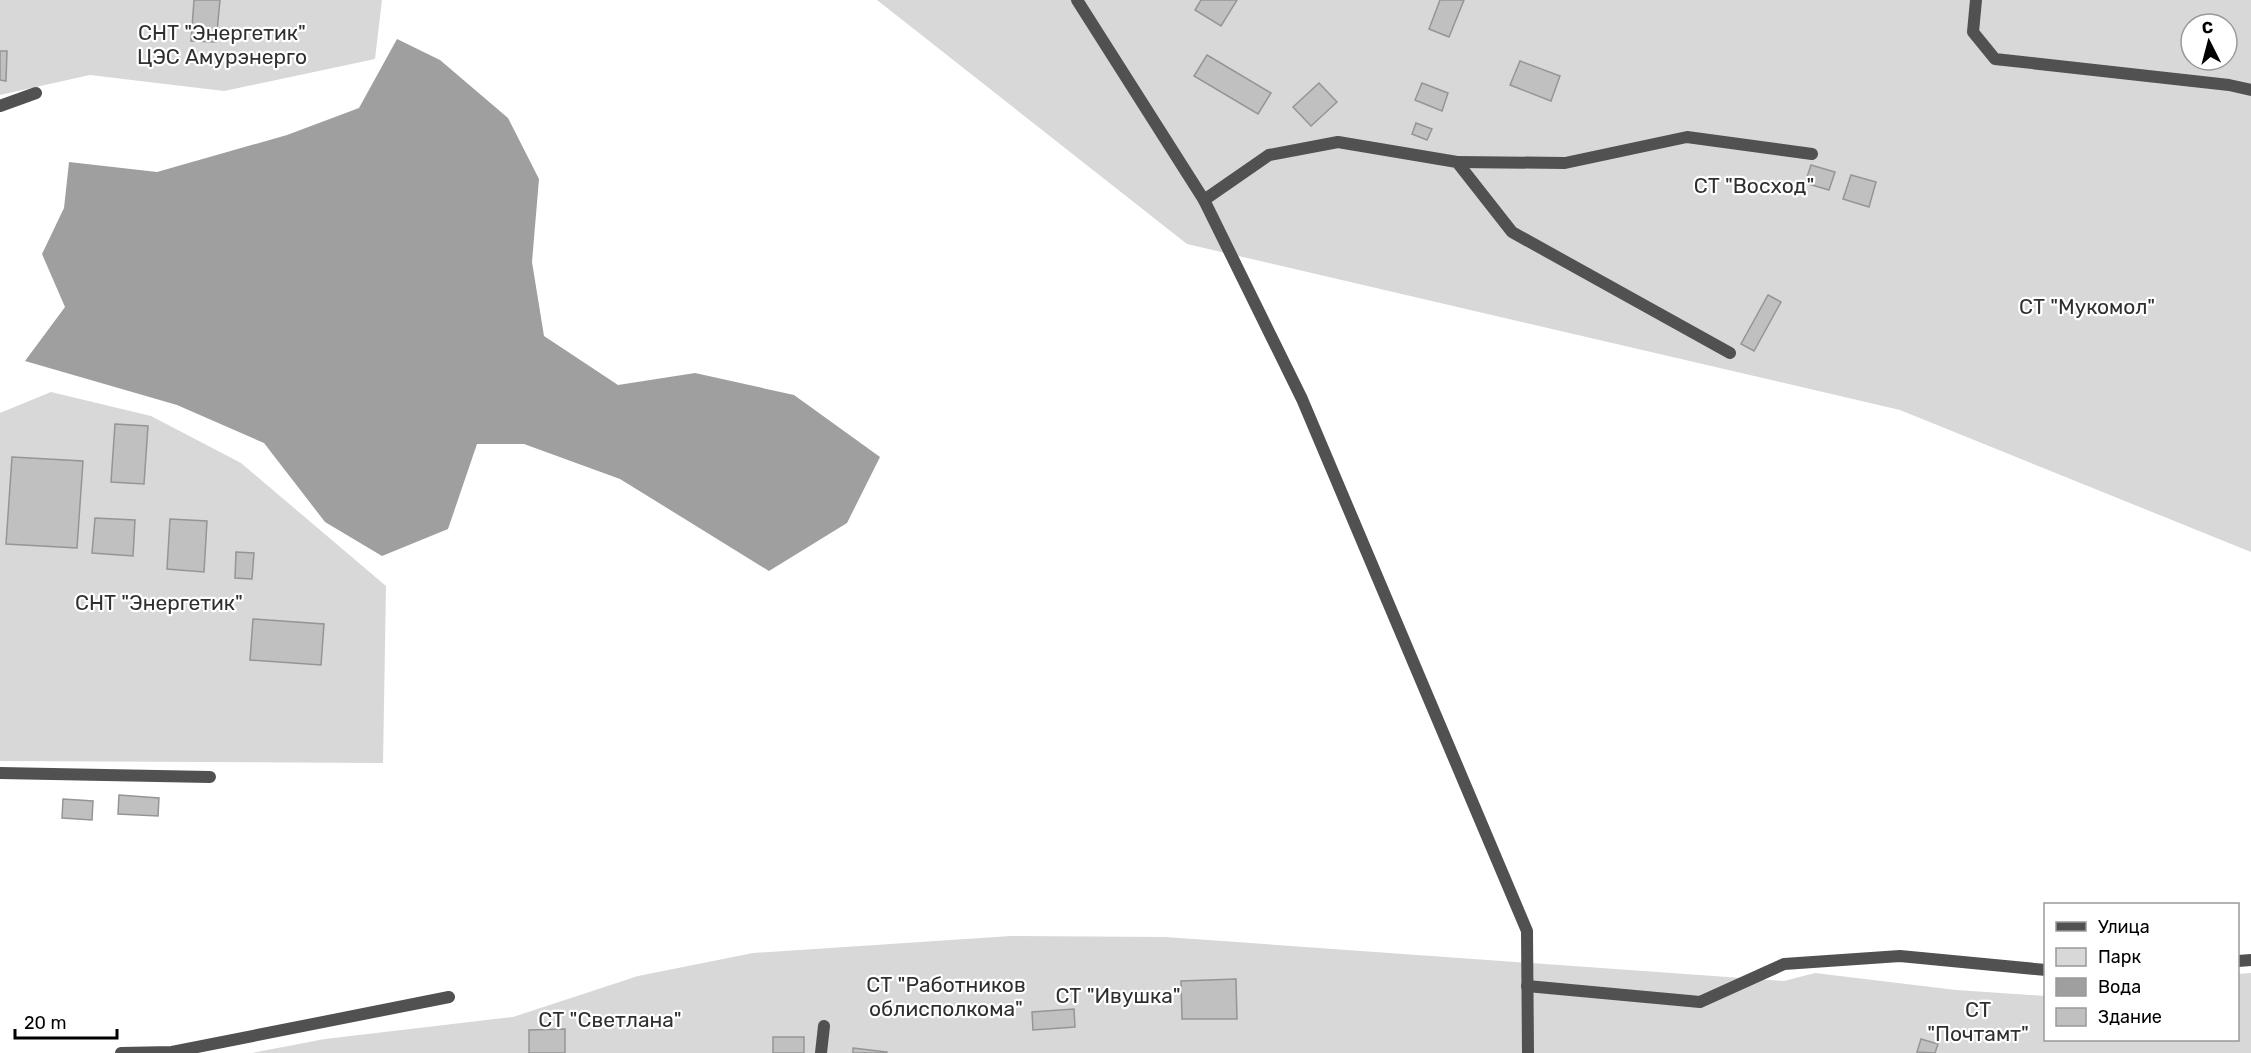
<svg xmlns="http://www.w3.org/2000/svg" width="2251" height="1053" font-family="Rubik,sans-serif">
<rect width="100%" height="100%" fill="#fff"/>
<g fill="#d8d8d8" fill-rule="evenodd">
<path d="M0,0h382l-7,59 -151,32 -134,-16 -90,20z"/>
<path d="M877,0h1374v552l-351,-142 -713,-166zM2191,24h36v36h-36z"/>
<path d="M51,392l100,24 90,47 145,123 -3,177 -383,-2v-348z"/>
<path d="M1011,936l154,1 619,44 31,-8 141,17 89,6 1,44h192v-66l13,-1v80h-1999l73,-14 188,-22 125,-41 115,-23z"/>
</g>
<path fill="#9f9f9f" d="M397,39l43,21 68,58 31,61 -7,83 12,74 74,49 77,-12 99,22 86,62 -33,66 -78,48 -149,-92 -96,-35h-47l-29,85 -66,27 -57,-34 -61,-79 -87,-38 -152,-44 40,-54 -23,-53 22,-46 5,-46 88,10 130,-37 72,-27z"/>
<g fill="#c0c0c0" stroke="#959595" stroke-width="1.5">
<path d="M194,0h26l-4,42 -25,-1z"/>
<path d="M1201,0h36l-16,26 -26,-16z"/>
<path d="M1440,0h24l-15,37 -20,-8z"/>
<path d="M0,51h7l-1,30 -6,-1z"/>
<path d="M1207,55l64,38 -13,21 -64,-38z"/>
<path d="M1520,61l40,15 -9,25 -41,-16z"/>
<path d="M1319,83l18,19 -26,24 -18,-19z"/>
<path d="M1422,83l26,10 -6,18 -27,-11z"/>
<path d="M1416,123l16,6 -5,11 -15,-6z"/>
<path d="M1811,165l24,7 -6,18 -24,-7z"/>
<path d="M1851,175l25,7 -7,25 -26,-8z"/>
<path d="M1768,295l13,7 -27,49 -13,-7z"/>
<path d="M115,424l33,2 -4,58 -33,-2z"/>
<path d="M12,457l71,4 -6,87 -71,-4z"/>
<path d="M95,518l40,2 -2,36 -41,-3z"/>
<path d="M170,519l37,2 -3,51 -37,-3z"/>
<path d="M236,552l18,1 -2,26 -17,-1z"/>
<path d="M253,619l71,5 -3,41 -71,-5z"/>
<path d="M119,795l40,3 -1,18 -40,-2z"/>
<path d="M63,799l30,2 -1,19 -30,-2z"/>
<path d="M1236,979l1,40h-55l-1,-38z"/>
<path d="M1074,1009l1,18 -42,3 -1,-18z"/>
<path d="M565,1029v24h-36v-23z"/>
<rect x="773" y="1037" width="31" height="16"/>
<path d="M1921,1039l17,5 -3,9 -18,-1z"/>
<path d="M853,1048l34,4 -1,1h-33z"/>
</g>
<g fill="none" stroke-linecap="round" stroke-linejoin="round">
<g stroke="#515151" stroke-width="12">
<path d="M1976,0l-3,32 22,27 234,26 22,5"/>
<path d="M0,106l36,-13"/>
<path d="M1457,162l108,1 122,-26 125,17"/>
<path d="M1204,200l65,-45 69,-13 119,20 55,70 218,121"/>
<path d="M2238,961l13,-1"/>
<path d="M1527,986l173,16 84,-38 116,-8 146,14"/>
</g>
<g stroke="#515151" stroke-width="12">
<path d="M1077,0l127,200 98,199 225,532 1,122"/>
<path d="M0,773l210,4"/>
<path d="M121,1053l51,-1 277,-55"/>
<path d="M821,1053l3,-27"/>
</g>
</g>
<g text-anchor="middle" stroke-width="4.5" stroke-linejoin="round" paint-order="stroke">
<g font-size="21" fill="#2f2f2f" stroke="#fff">
<text x="222" y="40">СНТ "Энергетик"<tspan x="222" dy="24">ЦЭС Амурэнерго</tspan></text>
<text x="1754" y="193">СТ "Восход"</text>
<text x="2087" y="314">СТ "Мукомол"</text>
<text x="159" y="610">СНТ "Энергетик"</text>
<text x="946" y="992">СТ "Работников<tspan x="946" dy="24">облисполкома"</tspan></text>
<text x="1118" y="1003">СТ "Ивушка"</text>
<text x="1978" y="1017">СТ<tspan x="1978" dy="24">"Почтамт"</tspan></text>
<text x="610" y="1027">СТ "Светлана"</text>
</g>
</g>
<rect x="2044" y="903" width="195" height="138" fill="#ffffff" stroke="#999999" stroke-width="1.5"/>
<rect x="2056" y="922" width="30" height="9" fill="#515151" stroke="#999999" stroke-width="1.5"/>
<text x="2098" y="933" font-size="18" fill="#000000">Улица</text>
<rect x="2056" y="948" width="30" height="18" fill="#d8d8d8" stroke="#999999" stroke-width="1.5"/>
<text x="2098" y="963" font-size="18" fill="#000000">Парк</text>
<rect x="2056" y="978" width="30" height="18" fill="#9f9f9f" stroke="#999999" stroke-width="1.5"/>
<text x="2098" y="993" font-size="18" fill="#000000">Вода</text>
<rect x="2056" y="1008" width="30" height="18" fill="#c0c0c0" stroke="#999999" stroke-width="1.5"/>
<text x="2098" y="1023" font-size="18" fill="#000000">Здание</text>
<g transform="translate(2209 42) rotate(354)"><circle r="28" fill="#ffffff" stroke="#999999" stroke-width="1.5"/>
<path d="M0-4.5L10 22L0 15L-10 22Z" fill="#000000"/>
<text y="-9" font-size="16" font-weight="bold" text-anchor="middle" fill="#000000">С</text>
</g>
<path d="M15 1029v9h102v-9" fill="none" stroke="#000000" stroke-width="3"/>
<text x="24" y="1029" font-size="18" fill="#000000" stroke="#ffffff" stroke-width="4.5" paint-order="stroke">20 m</text>
</svg>
